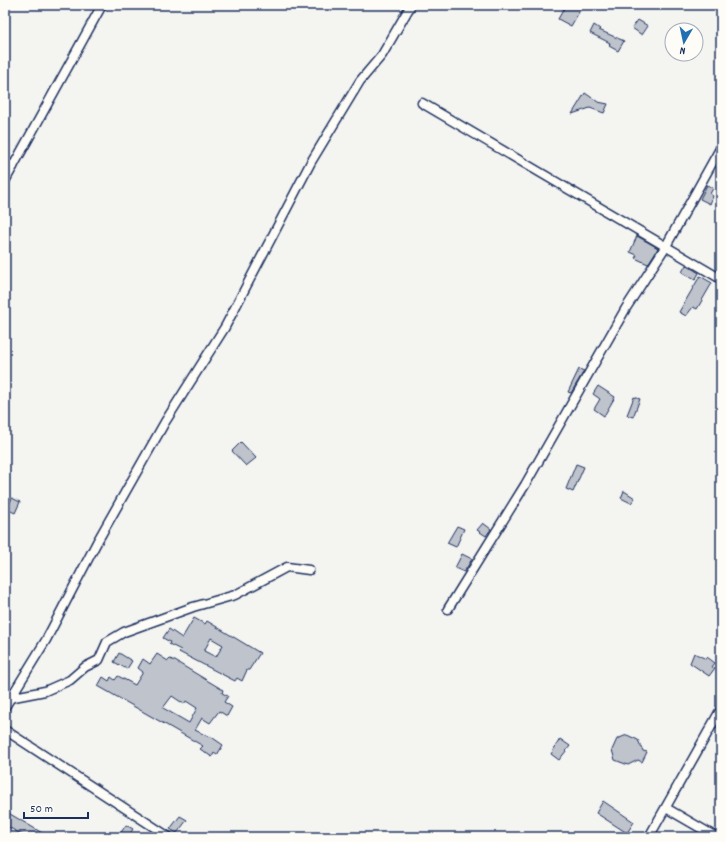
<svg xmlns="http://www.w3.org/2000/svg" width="726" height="842" font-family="Dekko,sans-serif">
<rect width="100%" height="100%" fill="#f4f4f1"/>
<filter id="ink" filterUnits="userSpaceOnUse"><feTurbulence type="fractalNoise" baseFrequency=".025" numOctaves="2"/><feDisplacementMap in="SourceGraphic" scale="8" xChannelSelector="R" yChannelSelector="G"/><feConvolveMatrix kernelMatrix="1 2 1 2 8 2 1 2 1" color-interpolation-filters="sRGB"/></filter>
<g filter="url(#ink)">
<g fill="#bfc3cc" stroke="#1b2f5e" fill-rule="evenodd">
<path d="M566,5h17l-12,21 -13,-7z"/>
<path d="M638,20l10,6 -6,9 -10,-7z"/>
<path d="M594,25l6,4 -1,1 25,11 -6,10 -9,-5 1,-3 -20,-10z"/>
<path d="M585,93l13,9 10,2 -4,9 -14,-5 -18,6z"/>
<path d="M707,185l6,3 -3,6 3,2 -3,8 -10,-5z"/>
<path d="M637,236l21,12 -10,16 -13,-6 2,-3 -7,-3z"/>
<path d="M686,265l13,8 -4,7 -13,-8z"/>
<path d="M700,276l12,7 -15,26 -4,-2 -7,9 -7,-4z"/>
<path d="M579,369l5,2 -13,22 -3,-1z"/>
<path d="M598,386l17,11 -11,19 -10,-7 6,-10 -7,-5z"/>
<path d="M634,397l6,2 -7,18 -6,-2z"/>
<path d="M241,442l15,16 -10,8 -14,-15z"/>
<path d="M576,464l8,3 -11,25 -7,-3z"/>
<path d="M624,491l11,7 -4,5 -10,-5z"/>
<path d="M12,498l8,4 -5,11 -8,-4z"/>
<path d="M483,523l8,6 -5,7 -9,-6z"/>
<path d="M457,526l7,3 -8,18 -9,-4z"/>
<path d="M462,554l10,5 -8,13 -9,-4z"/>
<path d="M194,618l11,6 2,-3 53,32 -11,17h-2l-5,11 -5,-3 -2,3 -56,-29 2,-2 -12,-6 1,-2 -7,-4 6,-9 13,9zM211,638l12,7 -7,12 -12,-6z"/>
<path d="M119,653l13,8 -5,8 -13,-7z"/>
<path d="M694,653l12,6 1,-2 8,6 -3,4 3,1 -6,8 -19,-13z"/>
<path d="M157,654l11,7 2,-2 5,2 48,29 -1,3 6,3 -4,6 8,5 -5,9 -8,-5 -9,12 -8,-5 -7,12 14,7 1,-1 13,9 -6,10 -3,-2 -2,4 -12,-8 3,-3 -105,-60 5,-9 6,4 2,-4 4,3 3,-4 17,9 8,-13 -5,-4 5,-9 7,5zM172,696l12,8 2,-3 11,7 -8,15 -26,-15z"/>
<path d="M627,735l11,5 5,11 4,1 -5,10 -4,-2 -10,5 -13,-5 -3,-10 5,-11z"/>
<path d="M560,739l10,7 -11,14 -8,-6z"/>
<path d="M603,801l31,21 -7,11 -31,-20z"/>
<path d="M5,811l44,26h-23l-21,-12z"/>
<path d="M180,816l7,4 -10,13 -7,-4z"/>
<path d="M126,825l7,4 -5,8h-10z"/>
</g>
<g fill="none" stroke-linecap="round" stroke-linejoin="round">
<g stroke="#1b2f5e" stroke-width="11">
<g id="minor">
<path d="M422,103l299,176"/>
<path d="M5,162l8,5"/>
<path d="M5,181l97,-176"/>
<path d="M448,609l77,-124 101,-177 40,-62 55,-99"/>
<path d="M9,698l36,-7 25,-11 15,-13 14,-7 8,-18 17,-10 69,-25 42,-12 52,-28 22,3"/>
<path d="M5,707l41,-67 51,-98 68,-120 60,-95 86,-165 49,-81 22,-26 29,-50"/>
<path d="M5,730l164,107"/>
<path d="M666,808l50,29"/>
<path d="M649,837l72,-128"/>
</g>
</g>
<use href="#minor" stroke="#fdfcf7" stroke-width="8"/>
</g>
</g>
<rect width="726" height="842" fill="none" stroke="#fdfcf7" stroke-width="20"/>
<rect x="10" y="10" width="706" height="822" fill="none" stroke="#1b2f5e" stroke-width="1.5" filter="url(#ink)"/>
<g transform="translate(684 42) rotate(189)"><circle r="19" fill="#fdfcf7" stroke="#a3aaba"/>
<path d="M0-3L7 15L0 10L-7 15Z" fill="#1f6fb2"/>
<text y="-6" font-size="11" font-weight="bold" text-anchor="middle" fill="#1b2f5e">N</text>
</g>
<path d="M24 812v6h64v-6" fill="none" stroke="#1b2f5e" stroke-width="2"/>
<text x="30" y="812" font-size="12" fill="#1b2f5e" stroke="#fdfcf7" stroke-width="3" paint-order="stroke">50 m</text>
</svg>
